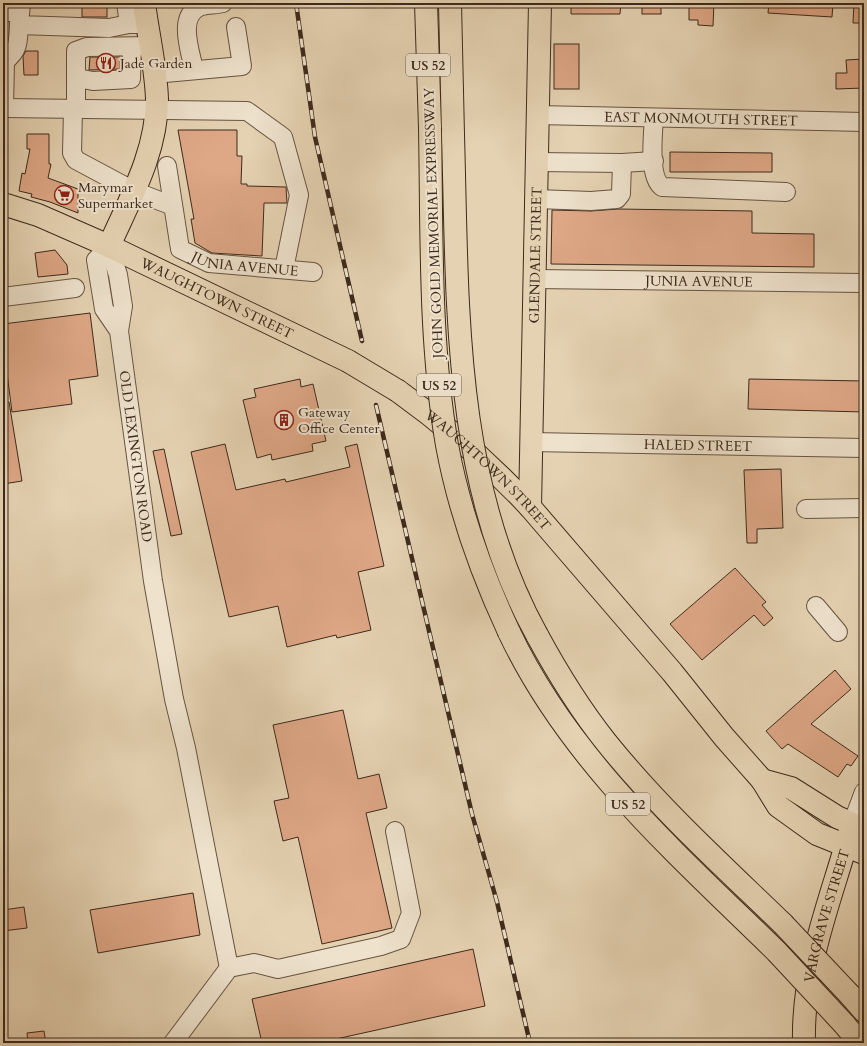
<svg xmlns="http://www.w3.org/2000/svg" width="867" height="1046" font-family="Cardo,serif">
<rect width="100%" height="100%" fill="#e5d2b2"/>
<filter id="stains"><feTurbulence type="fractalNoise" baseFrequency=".005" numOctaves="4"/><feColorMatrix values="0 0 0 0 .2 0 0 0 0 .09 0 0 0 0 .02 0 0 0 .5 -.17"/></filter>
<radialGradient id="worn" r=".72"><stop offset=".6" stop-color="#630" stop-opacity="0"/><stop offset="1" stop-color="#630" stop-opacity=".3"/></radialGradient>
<g fill="#dea786" stroke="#3d2a1c">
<rect x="82" y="3" width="25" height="14"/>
<path d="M571,3h50l-1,11h-49z"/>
<rect x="642" y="3" width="19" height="11"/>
<path d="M689,3h25l-1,23 -15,-1v-5h-9z"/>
<path d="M769,3h64l-1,14 -64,-4z"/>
<path d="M854,3h10v20h-11z"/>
<rect x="554" y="44" width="25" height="45"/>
<path d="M26,51h12v24h-14l-1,-19z"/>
<path d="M90,57h30v12l-31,1z"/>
<path d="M863,59l1,29 -28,1v-16h11l-1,-13z"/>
<path d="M178,130h59v26h5l-1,28h6v2l39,1 1,16h-23l-2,53 -50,-3 -17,-10 -4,-24h3z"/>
<path d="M27,134h22v30h2l-3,14 30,11v24l-28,-11 -19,-5 1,-3 -13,-3 3,-18 3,1 5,-25h-3z"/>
<path d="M670,152l102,1v19h-102z"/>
<path d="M618,209l134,2v22l62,1v33l-263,-3 1,-54 39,1z"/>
<path d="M55,250l12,15 1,9 -30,3 -3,-24z"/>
<path d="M90,313l8,63 -29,4 3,24 -60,8 -9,-70v-18z"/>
<path d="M300,379l1,8 12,-3 13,57 -14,3 1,7 -41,9 -1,-6 -14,4 -14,-58 13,-3 -2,-8z"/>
<path d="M749,379l115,2v31l-116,-3z"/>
<path d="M3,402h6l13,79 -19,3z"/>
<path d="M225,444l11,46 49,-11 1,3 64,-15 -5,-20 12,-3 27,122 -26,6 13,58 -34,8 -1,-3 -49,12 -9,-41 -49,11 -38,-165z"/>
<path d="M164,449l18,85 -11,2 -18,-85z"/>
<path d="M781,469l2,59 -26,1v14h-10l-3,-73z"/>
<path d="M735,568l31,34 -4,3 11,13 -9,8 -10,-11 -52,45 -32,-36z"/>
<path d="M835,670l16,19 -40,35 47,32 -7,10 -4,-2 -9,13 -50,-33 -6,5 -16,-18z"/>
<path d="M343,710l15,69 21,-5 8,34 -21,5 26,115 -70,16 -24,-107 -15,4 -9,-40 15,-3 -16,-73z"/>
<path d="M193,893l7,42 -102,18 -8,-43z"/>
<path d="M24,907l3,21 -24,3v-21z"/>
<path d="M473,949l12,57 -167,37h-56l-10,-44z"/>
<path d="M44,1031l2,12h-18l-1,-10z"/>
</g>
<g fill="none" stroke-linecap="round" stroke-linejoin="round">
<g stroke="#675442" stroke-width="20">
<g id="minor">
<path d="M21,3l-2,22 90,3 20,-4h18"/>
<path d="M126,3l3,21"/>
<path d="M3,12h17"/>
<path d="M194,70c-3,-17 -17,-53 5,-63 6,-3 17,-2 24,-4"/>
<path d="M154,74l88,-8 -6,-39"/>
<path d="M77,78l16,3 38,-2 1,-32"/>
<path d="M3,108l244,3 36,26 16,58 -15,74"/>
<path d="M4,108l1,-47c14,-11 13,-19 14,-36"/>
<path d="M73,109l-1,44 4,7 58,31 39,15"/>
<path d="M76,109v-58l11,-4 63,-1"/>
<path id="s1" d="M537,115l327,7"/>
<path d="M654,118c-1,17 -6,58 8,69l124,5"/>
<path d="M536,162l86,1 32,-2"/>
<path id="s2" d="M167,166l13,83 29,14 104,9"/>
<path d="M536,199l55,2 26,-2 4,-5 1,-31"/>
<path id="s3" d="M534,279l330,4"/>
<path d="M3,297l72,-9"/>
<path id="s4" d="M119,331l-15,-22 -8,-49 13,-14 9,29 5,31 -4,25 34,250 21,118 12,49 43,220"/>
<path id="s5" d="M531,442l333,6"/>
<path d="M806,509l58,-1"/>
<path d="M816,606l22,26"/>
<path d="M852,824l12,-32"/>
<path d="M173,1043l56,-75 25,-5 24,6 103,-23 20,-7 10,-26 -16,-82"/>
</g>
</g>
<g stroke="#3d2a1c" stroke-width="24">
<g id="major">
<path id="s6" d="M3,204l35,11 71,31 239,115"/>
<path d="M109,246c21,-47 48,-94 48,-147 -1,-32 -9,-64 -13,-96"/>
<path id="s7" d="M398,391c49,35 92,73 132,116l142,165 52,65 38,43 16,26 39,28 47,19"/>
<path id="s8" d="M530,507l10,-504"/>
<path d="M762,780l29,8 46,29 27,12"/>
<path id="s9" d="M804,1043c-2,-78 28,-145 48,-219"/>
</g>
</g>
<g stroke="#3d2a1c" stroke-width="24">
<g id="highway">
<path d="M426,3l4,125"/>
<path d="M450,3l3,132"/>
<path d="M509,632c60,128 169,223 268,320"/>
<path d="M537,635c20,37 42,73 69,107 53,66 116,123 177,182"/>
<path d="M850,995l14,16"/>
<path d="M844,1024l16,19"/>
</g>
</g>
<use href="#minor" stroke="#eee2cd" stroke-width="18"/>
<use href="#major" stroke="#e5d2b2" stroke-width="22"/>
<use href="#highway" stroke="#e5d2b2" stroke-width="22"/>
<g stroke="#3d2a1c" stroke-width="4.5">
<g id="rail">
<path d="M296,3l19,134 47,204"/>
<path d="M376,405l96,409 25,88 33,141"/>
</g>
</g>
<use href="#rail" stroke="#eee2cd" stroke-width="3" stroke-dasharray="9" stroke-linecap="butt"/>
<g stroke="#3d2a1c" stroke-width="24" stroke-linecap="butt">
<path id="major-bridge" d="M348,361l50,30"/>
</g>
<g stroke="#3d2a1c" stroke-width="24" stroke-linecap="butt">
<g id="highway-bridge">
<path d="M430,128c2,105 -1,213 17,317 12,65 34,127 62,187"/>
<path d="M453,135c5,170 -1,346 84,500"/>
<path d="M783,924l67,71"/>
<path d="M777,952l67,72"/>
</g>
</g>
<use href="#major-bridge" stroke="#e5d2b2" stroke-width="22"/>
<use href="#highway-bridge" stroke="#e5d2b2" stroke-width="22"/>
</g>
<defs>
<g id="restaurant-ring" transform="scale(1)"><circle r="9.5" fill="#eee2cd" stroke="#8f2418" stroke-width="1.5"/><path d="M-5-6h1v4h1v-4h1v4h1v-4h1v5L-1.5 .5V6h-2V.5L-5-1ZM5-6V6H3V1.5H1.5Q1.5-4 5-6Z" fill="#8f2418"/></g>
<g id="supermarket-ring" transform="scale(1)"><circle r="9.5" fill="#eee2cd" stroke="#8f2418" stroke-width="1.5"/><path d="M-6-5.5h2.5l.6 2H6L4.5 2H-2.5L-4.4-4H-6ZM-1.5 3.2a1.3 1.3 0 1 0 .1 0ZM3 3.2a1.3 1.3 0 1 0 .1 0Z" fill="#8f2418"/></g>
<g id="building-ring" transform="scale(1)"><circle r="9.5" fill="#eee2cd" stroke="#8f2418" stroke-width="1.5"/><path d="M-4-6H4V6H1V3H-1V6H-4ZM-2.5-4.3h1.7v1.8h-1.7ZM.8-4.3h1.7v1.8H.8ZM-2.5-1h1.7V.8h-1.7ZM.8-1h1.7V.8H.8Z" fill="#8f2418"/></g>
</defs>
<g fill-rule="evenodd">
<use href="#restaurant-ring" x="106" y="63"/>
<use href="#supermarket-ring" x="64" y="195"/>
<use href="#building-ring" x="284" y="420"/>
</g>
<g text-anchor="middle" stroke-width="4" stroke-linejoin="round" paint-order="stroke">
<g fill="#eee2cd" stroke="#726151" stroke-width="1">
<rect x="406" y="54" width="44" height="22" rx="3"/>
<rect x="417" y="374" width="44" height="22" rx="3"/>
<rect x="606" y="793" width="44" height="22" rx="3"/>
</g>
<g font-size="13" font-weight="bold" fill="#3d2a1c">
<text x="428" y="70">US 52</text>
<text x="439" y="390">US 52</text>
<text x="628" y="809">US 52</text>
</g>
<g font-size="14" fill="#3d2a1c" stroke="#eee2cd" text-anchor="start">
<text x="120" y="68">Jade Garden</text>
<text x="78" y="192">Marymar<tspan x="78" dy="16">Supermarket</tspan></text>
<text x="298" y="417">Gateway<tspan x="298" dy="16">Office Center</tspan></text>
</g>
<g font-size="14" fill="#3d2a1c" stroke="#eee2cd">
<text dy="5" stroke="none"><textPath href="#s1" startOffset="164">EAST MONMOUTH STREET</textPath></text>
<text transform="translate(433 223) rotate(-92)" y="5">JOHN GOLD MEMORIAL EXPRESSWAY</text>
<text dy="5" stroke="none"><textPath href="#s8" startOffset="252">GLENDALE STREET</textPath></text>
<text dy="5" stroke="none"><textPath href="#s2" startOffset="152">JUNIA AVENUE</textPath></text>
<text dy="5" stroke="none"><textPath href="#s3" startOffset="165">JUNIA AVENUE</textPath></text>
<text dy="5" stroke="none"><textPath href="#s6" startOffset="234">WAUGHTOWN STREET</textPath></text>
<text dy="5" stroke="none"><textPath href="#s5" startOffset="167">HALED STREET</textPath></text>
<text dy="5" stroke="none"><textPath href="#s4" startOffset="309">OLD LEXINGTON ROAD</textPath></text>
<text dy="5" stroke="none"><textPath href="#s7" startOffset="120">WAUGHTOWN STREET</textPath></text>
<text dy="5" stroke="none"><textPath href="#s9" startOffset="130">VARGRAVE STREET</textPath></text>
</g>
</g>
<rect width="867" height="1046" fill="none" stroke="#e5d2b2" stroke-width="16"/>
<rect x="4" y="4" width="859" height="1038" fill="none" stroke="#3d2a1c" stroke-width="2"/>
<rect x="8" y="8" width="851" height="1030" fill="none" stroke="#3d2a1c"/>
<rect width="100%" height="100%" filter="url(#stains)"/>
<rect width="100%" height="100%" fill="url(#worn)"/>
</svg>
